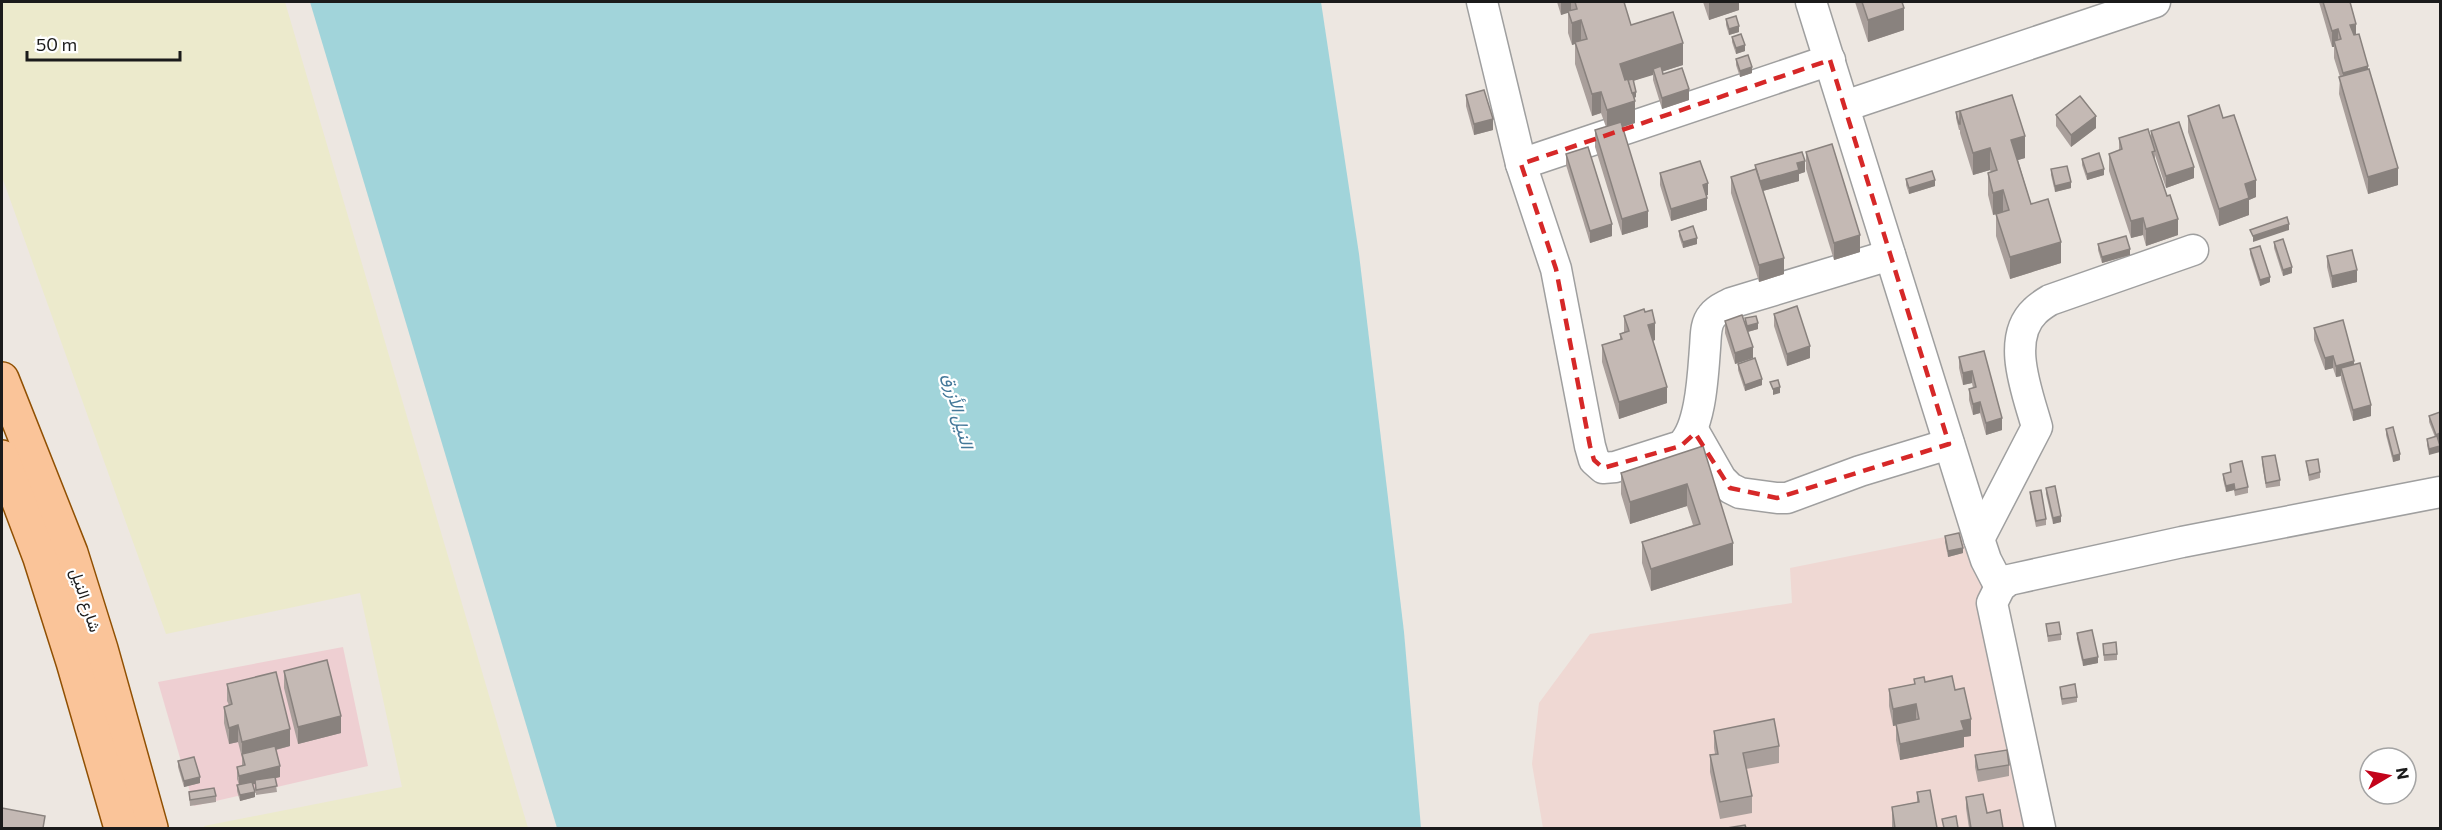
<svg xmlns="http://www.w3.org/2000/svg" width="2442" height="830" font-family="Commissioner,Vazirmatn,sans-serif">
<rect width="100%" height="100%" fill="#ede7e1"/>
<path fill="#eecfd2" d="M343,647l25,119 -174,40 -36,-124z"/>
<path fill="#efd8d3" d="M1970,532l63,296h-490l-11,-64 7,-61 51,-69 202,-31 -2,-35z"/>
<path fill="#eceacc" d="M2,2h283l243,826h-323l-1,-2 198,-39 -42,-194 -194,41 -164,-457z"/>
<path fill="#a1d4da" d="M310,2h1011l38,252 45,378 17,196h-864z"/>
<g fill="none" stroke-linecap="round" stroke-linejoin="round">
<g stroke="#9f9f9f" stroke-width="33">
<g id="minor">
<path d="M1482,2l39,162 35,105 34,177 4,14 9,8 12,-1 66,-21c20,-18 22,-72 24,-98 1,-11 0,-24 7,-32 5,-7 12,-9 19,-13l159,-48"/>
<path d="M1811,2l168,537 7,21 14,27"/>
<path d="M1845,106l310,-104"/>
<path d="M1521,164l309,-104"/>
<path d="M1693,430l28,49 9,9 10,5 37,5h10l73,-27 89,-27"/>
<path d="M1979,539l58,-112c-9,-33 -32,-88 -2,-116 4,-4 10,-8 15,-11l143,-50"/>
<path d="M2040,828l-48,-225 8,-16 9,-7 173,-38 258,-50"/>
</g>
</g>
<g stroke="#905003" stroke-width="36">
<g id="major">
<path d="M2,379l69,174 30,96 50,179"/>
<path d="M2,457l38,101 33,104 48,166"/>
</g>
</g>
<use href="#minor" stroke="#fff" stroke-width="30"/>
<use href="#major" stroke="#fac499" stroke-width="33"/>
</g>
<g fill="#a99f9b">
<path d="M1557,2h67l7,23 52,40 -20,6v3l26,26 -27,9 -9,-29v-6l-20,7 3,16 -2,1 1,25 -12,4 25,100 -26,8 -27,-88v-17l11,-3 -5,-14 -9,3 -17,-52v-20l-3,1 -4,-12v-21l-7,3z"/>
<path d="M1703,2h36v8l-30,10z"/>
<path d="M1855,2h47l2,28 -36,12z"/>
<path d="M2319,2h31l6,33 12,34 30,116 -30,9 -29,-100 1,-17 -6,-19v-11h-2z"/>
<path d="M1726,19l13,13 -10,3 -3,-10z"/>
<path d="M1732,37l13,14 -9,3 -4,-12z"/>
<path d="M1736,59l16,14 -12,4 -4,-12z"/>
<path d="M1466,95l27,35 -19,5 -8,-29z"/>
<path d="M2012,95l13,63 -7,2 13,44 30,59 -51,16 -14,-43v-22l7,-2 -10,3 -5,-20v-22l3,-1 -1,-2 -17,5 -13,-42v-3h-1l-3,-12v-6z"/>
<path d="M2056,115l40,13 -25,19 -15,-21z"/>
<path d="M2188,116l68,81 -7,3v15l-30,11 -31,-94z"/>
<path d="M2151,131l43,47 -28,10 -11,-33v6l23,74 -32,11 -3,-11 -12,3 -22,-67v-17l10,-3v-13h32z"/>
<path d="M1806,152l54,100 -26,8 -28,-91z"/>
<path d="M1566,154l46,82 -22,7 -24,-78z"/>
<path d="M2082,159l22,16 -17,5 -5,-15z"/>
<path d="M1755,165l50,7 -6,2v7l-36,10 21,83 -25,8 -28,-89v-16l24,-8z"/>
<path d="M2051,169l20,19 -16,4 -4,-17z"/>
<path d="M1660,173l48,22h-2l1,15 -36,11 -11,-36z"/>
<path d="M1906,179l29,7 -26,8 -3,-9z"/>
<path d="M1679,231l18,13 -14,4 -4,-12z"/>
<path d="M2274,242l18,31 -9,3 -9,-28z"/>
<path d="M2098,244l32,11 -28,8 -4,-13z"/>
<path d="M2250,249l20,33 -10,4 -10,-32z"/>
<path d="M2327,256l30,26 -25,6 -5,-21z"/>
<path d="M1774,314l36,44 -23,8 -13,-40z"/>
<path d="M1624,316l31,24 -2,1 14,62 -48,16 -17,-57v-17l18,-5v-6l4,-2z"/>
<path d="M1745,318l13,11 -10,3 5,26 -18,6 -10,-31v-12l20,4z"/>
<path d="M2314,328l40,36 17,52 -18,5 -12,-42v-3l-5,1 -3,-9 -8,2 -11,-30z"/>
<path d="M1984,351l18,79 -16,5 -6,-22 -7,2 -4,-15v-11l4,-1 -1,-5 -9,2 -4,-17v-11z"/>
<path d="M1738,364l24,21 -17,6 -7,-21z"/>
<path d="M2429,416l10,24 -10,15 -2,-10v-6l8,-2 -6,-15z"/>
<path d="M2386,429l14,31 -7,2 -7,-27z"/>
<path d="M1703,446l30,119 -82,26 -9,-28v-21l51,-17 -6,-19 -57,18 -9,-30v-21z"/>
<path d="M2262,457l18,23v6l-14,2 -4,-25z"/>
<path d="M2306,461l14,11v6l-11,3z"/>
<path d="M2230,464l18,23v6l-13,3 -1,-6 -8,2 -3,-13v-5l7,-2z"/>
<path d="M2046,488l15,34 -8,2 -7,-30z"/>
<path d="M2030,492l16,27v6l-10,2 -6,-29z"/>
<path d="M1945,536l18,17 -15,4 -3,-15z"/>
<path d="M2046,624l15,10v6l-13,2z"/>
<path d="M2077,633l21,30 -15,3 -6,-27z"/>
<path d="M2103,644l14,10v6l-13,1z"/>
<path d="M284,671l57,62 -43,11 -14,-56z"/>
<path d="M1914,679l41,11 16,46 -7,1v10l-64,13 -4,-20v-15l-3,1 -4,-20v-17l25,-5z"/>
<path d="M227,684l63,62 -14,4 4,27 -5,1 2,14 -21,3 -1,-11h-2l2,13 -15,4 -3,-10v-6h2l-2,-6v-12l5,-1v-8l-4,-16 -9,2 -5,-21v-16l5,-2 -2,-4z"/>
<path d="M2060,687l17,10v5l-15,3 -2,-12z"/>
<path d="M1714,731l65,15v17l-33,6 6,27v17l-32,6 -10,-47v-17l5,-1 -1,-6z"/>
<path d="M1975,755l34,10v11l-31,6 -3,-15z"/>
<path d="M178,761l22,22 -16,4 -6,-20z"/>
<path d="M189,792l27,4v6l-26,4z"/>
<path d="M1917,792l20,36h-45v-21l25,-5z"/>
<path d="M1966,797l21,16 16,15h-34l-3,-20z"/>
</g>
<g fill="#89827e">
<path d="M1561,2h10v10l-10,3z"/>
<path d="M1714,2h25v8l-30,10v-17z"/>
<path d="M1904,8v22l-36,12v-22z"/>
<path d="M1581,20v22l-9,3v-22z"/>
<path d="M2356,24v16l-6,2v-17z"/>
<path d="M1739,26v6l-10,3v-6z"/>
<path d="M2338,29v17l-4,-5v6h-2v-16z"/>
<path d="M1683,43v22l-28,9 -2,-5v6l-30,9 -3,-20z"/>
<path d="M1745,45v6l-9,3v-6z"/>
<path d="M2368,66v17l-25,7v-17z"/>
<path d="M1752,67v6l-12,4v-6z"/>
<path d="M1689,89v11l-27,9v-11z"/>
<path d="M1601,92v21l-9,3v-22z"/>
<path d="M1636,92v5l-10,3v-6z"/>
<path d="M1635,101v22l-28,9v-22z"/>
<path d="M2096,116v12l-25,19v-12z"/>
<path d="M1493,119v11l-19,5v-11z"/>
<path d="M2025,136v22l-14,4v-22z"/>
<path d="M1990,148v22l-17,5v-22z"/>
<path d="M1805,161v11l-6,2v7l-40,11v-11l38,-18z"/>
<path d="M2194,167v11l-28,10v-12z"/>
<path d="M2398,168v17l-30,9v-17z"/>
<path d="M2104,169v6l-17,5v-6z"/>
<path d="M1935,180v6l-26,8v-6z"/>
<path d="M2256,180v17l-7,3v15l-30,11v-17l26,-25z"/>
<path d="M2071,182v6l-16,4v-6z"/>
<path d="M1708,183v12l-5,1v-11z"/>
<path d="M2003,190v22l-10,3v-22z"/>
<path d="M1707,198v12l-36,11v-12z"/>
<path d="M1648,211v16l-26,8v-16z"/>
<path d="M2143,218v17l-12,3v-17z"/>
<path d="M2178,219v16l-32,11v-17z"/>
<path d="M1612,224v12l-22,7v-12z"/>
<path d="M2289,224v6l-36,12v-6z"/>
<path d="M1860,235v17l-26,8v-17z"/>
<path d="M1697,238v6l-14,4v-6z"/>
<path d="M2061,242v21l-51,16v-22z"/>
<path d="M2130,249v6l-28,8v-6z"/>
<path d="M1784,258v16l-25,8v-17z"/>
<path d="M2292,267v6l-9,3v-6z"/>
<path d="M2357,270v12l-25,6v-12z"/>
<path d="M2270,277v5l-10,4v-6z"/>
<path d="M1655,323v17l-7,2v-17z"/>
<path d="M1758,323v6l-11,3v-6z"/>
<path d="M1810,346v12l-23,8v-12z"/>
<path d="M1753,347v11l-18,6v-11z"/>
<path d="M2333,356v12l-8,2v-12z"/>
<path d="M2354,361v11l-13,-4v8l-5,1v-11z"/>
<path d="M1972,371v12l-9,2v-12z"/>
<path d="M1762,379v6l-17,6v-6z"/>
<path d="M1667,387v16l-48,16v-17z"/>
<path d="M1780,387v6l-7,2v-6z"/>
<path d="M1980,402v11l-7,2v-11z"/>
<path d="M2371,405v11l-18,5v-11z"/>
<path d="M2002,418v12l-16,5v-12z"/>
<path d="M2440,433v6l-4,2v-6z"/>
<path d="M2440,446v6l-11,3v-6z"/>
<path d="M2400,454v6l-7,2v-6z"/>
<path d="M1687,484v22l-57,18v-22z"/>
<path d="M2234,484v6l-8,2v-6z"/>
<path d="M2061,516v6l-8,2v-6z"/>
<path d="M1733,543v22l-82,26v-22z"/>
<path d="M1963,548v5l-15,4v-6z"/>
<path d="M2098,657v6l-15,3v-6z"/>
<path d="M1916,704v17l-23,5v-17z"/>
<path d="M341,716v17l-43,11v-17z"/>
<path d="M1971,719v17l-7,1v10l-64,13v-16l61,-23z"/>
<path d="M238,725v17l-9,2v-16z"/>
<path d="M290,729v17l-47,12 -1,-4v4v-16z"/>
<path d="M280,766v11l-25,6v-3v4l-16,3v-11z"/>
<path d="M200,777v6l-16,4v-6z"/>
<path d="M255,792v5l-15,4v-6z"/>
</g>
<g fill="#c4b9b4" stroke="#89827e" stroke-width="1.5">
<path d="M1575,2h49l7,23 42,-13 10,31 -63,21 5,16 3,-1 7,22 -28,9 -6,-18 -9,2 -17,-52 12,-3 -6,-19 -9,3 -4,-12 9,-2z"/>
<path d="M1862,2h40l2,6 -36,12z"/>
<path d="M2323,2h27l6,22 -6,1 4,10 5,-1 9,32 -25,7 -9,-32 7,-2 -3,-10 -6,2z"/>
<path d="M1736,16l3,10 -10,3 -3,-10z"/>
<path d="M1741,34l4,11 -9,3 -4,-11z"/>
<path d="M1748,55l4,12 -12,4 -4,-12z"/>
<path d="M1661,66l2,8 19,-6 7,21 -27,9 -9,-29z"/>
<path d="M2369,69l29,99 -30,9 -29,-100z"/>
<path d="M1633,79l3,13 -4,1 -4,-13z"/>
<path d="M1484,90l9,29 -19,5 -8,-29z"/>
<path d="M2012,95l13,41 -14,4 20,64 17,-5 13,43 -51,15 -14,-43 13,-4 -6,-20 -10,3 -5,-20 9,-3 -7,-22 -17,5 -13,-42z"/>
<path d="M2080,96l16,20 -25,19 -15,-20z"/>
<path d="M2219,105l4,13 11,-3 22,65 -11,4 4,14 -30,11 -31,-93z"/>
<path d="M1960,111v13h-1l-3,-12z"/>
<path d="M1621,122l27,89 -26,8 -27,-89z"/>
<path d="M2179,122l15,45 -28,9 -15,-45z"/>
<path d="M2148,129l7,22 -3,1 15,44 3,-1 8,24 -32,10 -3,-11 -12,3 -22,-67 13,-5 -3,-11z"/>
<path d="M1832,144l28,91 -26,8 -28,-91z"/>
<path d="M1588,147l24,77 -22,7 -24,-77z"/>
<path d="M1802,152l3,9 -8,2 2,7 -39,11 -5,-16z"/>
<path d="M2099,153l5,16 -17,5 -5,-15z"/>
<path d="M1700,161l8,22 -5,2 4,13 -36,11 -11,-36z"/>
<path d="M2067,166l4,16 -16,4 -4,-17z"/>
<path d="M1756,169l28,89 -25,7 -28,-88z"/>
<path d="M1932,171l3,9 -26,8 -3,-9z"/>
<path d="M2287,217l2,7 -36,12 -3,-6z"/>
<path d="M1693,226l4,12 -14,4 -4,-11z"/>
<path d="M2126,236l4,13 -28,8 -4,-13z"/>
<path d="M2283,239l9,28 -9,3 -9,-28z"/>
<path d="M2260,246l10,31 -10,3 -10,-31z"/>
<path d="M2352,250l5,20 -25,6 -5,-20z"/>
<path d="M1797,306l13,40 -23,8 -13,-40z"/>
<path d="M1644,309l1,3 7,-2 3,13 -7,2 19,62 -48,15 -17,-57 20,-6 -2,-5 9,-3 -5,-15z"/>
<path d="M1742,315l11,32 -18,6 -10,-32z"/>
<path d="M1756,316l2,7 -11,3 -2,-8z"/>
<path d="M2343,320l11,41 -18,5 -3,-10 -8,2 -11,-30z"/>
<path d="M1984,351l18,67 -16,5 -6,-21 -7,2 -4,-15 7,-2 -4,-16 -9,2 -4,-16z"/>
<path d="M1755,358l7,21 -17,6 -7,-21z"/>
<path d="M2360,363l11,42 -18,5 -12,-42z"/>
<path d="M1778,380l2,7 -7,2 -3,-7z"/>
<path d="M2440,412v21l-4,2 -7,-19z"/>
<path d="M2393,427l7,27 -7,2 -7,-27z"/>
<path d="M2437,436l3,10 -11,3 -2,-10z"/>
<path d="M1703,446l30,97 -82,26 -9,-27 58,-18 -13,-40 -57,18 -9,-29z"/>
<path d="M2275,455l5,25 -14,3 -4,-26z"/>
<path d="M2318,459l2,13 -11,3 -3,-14z"/>
<path d="M2242,461l6,26 -13,3 -1,-6 -8,2 -3,-12 8,-2 -1,-8z"/>
<path d="M2055,486l6,30 -8,2 -7,-30z"/>
<path d="M2041,490l5,29 -10,2 -6,-29z"/>
<path d="M1959,533l4,15 -15,3 -3,-15z"/>
<path d="M2059,622l2,12 -13,2 -2,-12z"/>
<path d="M2092,630l6,27 -15,3 -6,-27z"/>
<path d="M2116,642l1,12 -13,1 -1,-11z"/>
<path d="M327,660l14,56 -43,11 -14,-56z"/>
<path d="M276,672l14,57 -48,13 -4,-17 -9,3 -5,-21 8,-3 -5,-20z"/>
<path d="M1952,676l3,14 9,-2 7,31 -10,2 3,9 -64,14 -4,-20 23,-5 -3,-15 -23,5 -4,-20 26,-5 -1,-5 10,-2 1,5z"/>
<path d="M2075,684l2,13 -15,2 -2,-12z"/>
<path d="M1774,719l5,27 -36,7 9,43 -32,6 -10,-47 8,-1 -4,-23z"/>
<path d="M275,746l5,20 -41,10 -2,-9 8,-2 -3,-11z"/>
<path d="M2007,750l2,15 -31,5 -3,-15z"/>
<path d="M194,757l6,20 -16,4 -6,-20z"/>
<path d="M275,777l2,9 -21,4 -1,-10z"/>
<path d="M252,782l3,10 -15,3 -3,-10z"/>
<path d="M214,788l2,8 -26,4 -1,-8z"/>
<path d="M1930,790l7,38h-42l-3,-21 27,-5 -2,-10z"/>
<path d="M1983,794l4,19 13,-3 3,18h-32l-5,-31z"/>
<path d="M2,808l43,8 -2,12h-41z"/>
<path d="M1956,816l2,12h-14l-2,-9z"/>
<path d="M1745,825l1,3h-19z"/>
</g>
<path fill="none" stroke="#d62828" stroke-width="4.5" stroke-dasharray="12 8" stroke-linejoin="round" d="M1830,60l119,384 -172,54 -47,-10 -35,-55 -14,13 -78,22 -9,-8 -4,-14 -34,-177 -35,-105z"/>
<g text-anchor="middle" stroke-width="4.5" stroke-linejoin="round" paint-order="stroke">
<g font-size="16" fill="#1b1b1b" stroke="#fff">
<text transform="translate(86 600) rotate(72)" y="6">شارع النيل</text>
</g>
<g font-size="18" font-style="italic" fill="#447899" stroke="#fff">
<text transform="translate(958 411) rotate(76)" y="6">النيل الأزرق</text>
</g>
</g>
<rect width="2442" height="830" fill="none" stroke="#1b1b1b" stroke-width="6"/>
<g transform="translate(2388 776) rotate(80)"><circle r="28" fill="#ffffff" stroke="#a4a4a4" stroke-width="1.5"/>
<path d="M0-4.5L10 22L0 15L-10 22Z" fill="#c3031a"/>
<text y="-9" font-size="16" font-weight="bold" text-anchor="middle" fill="#1b1b1b">N</text>
</g>
<path d="M27 51v9h153v-9" fill="none" stroke="#1b1b1b" stroke-width="3"/>
<text x="36" y="51" font-size="18" fill="#1b1b1b" stroke="#ffffff" stroke-width="4.5" paint-order="stroke">50 m</text>
</svg>
